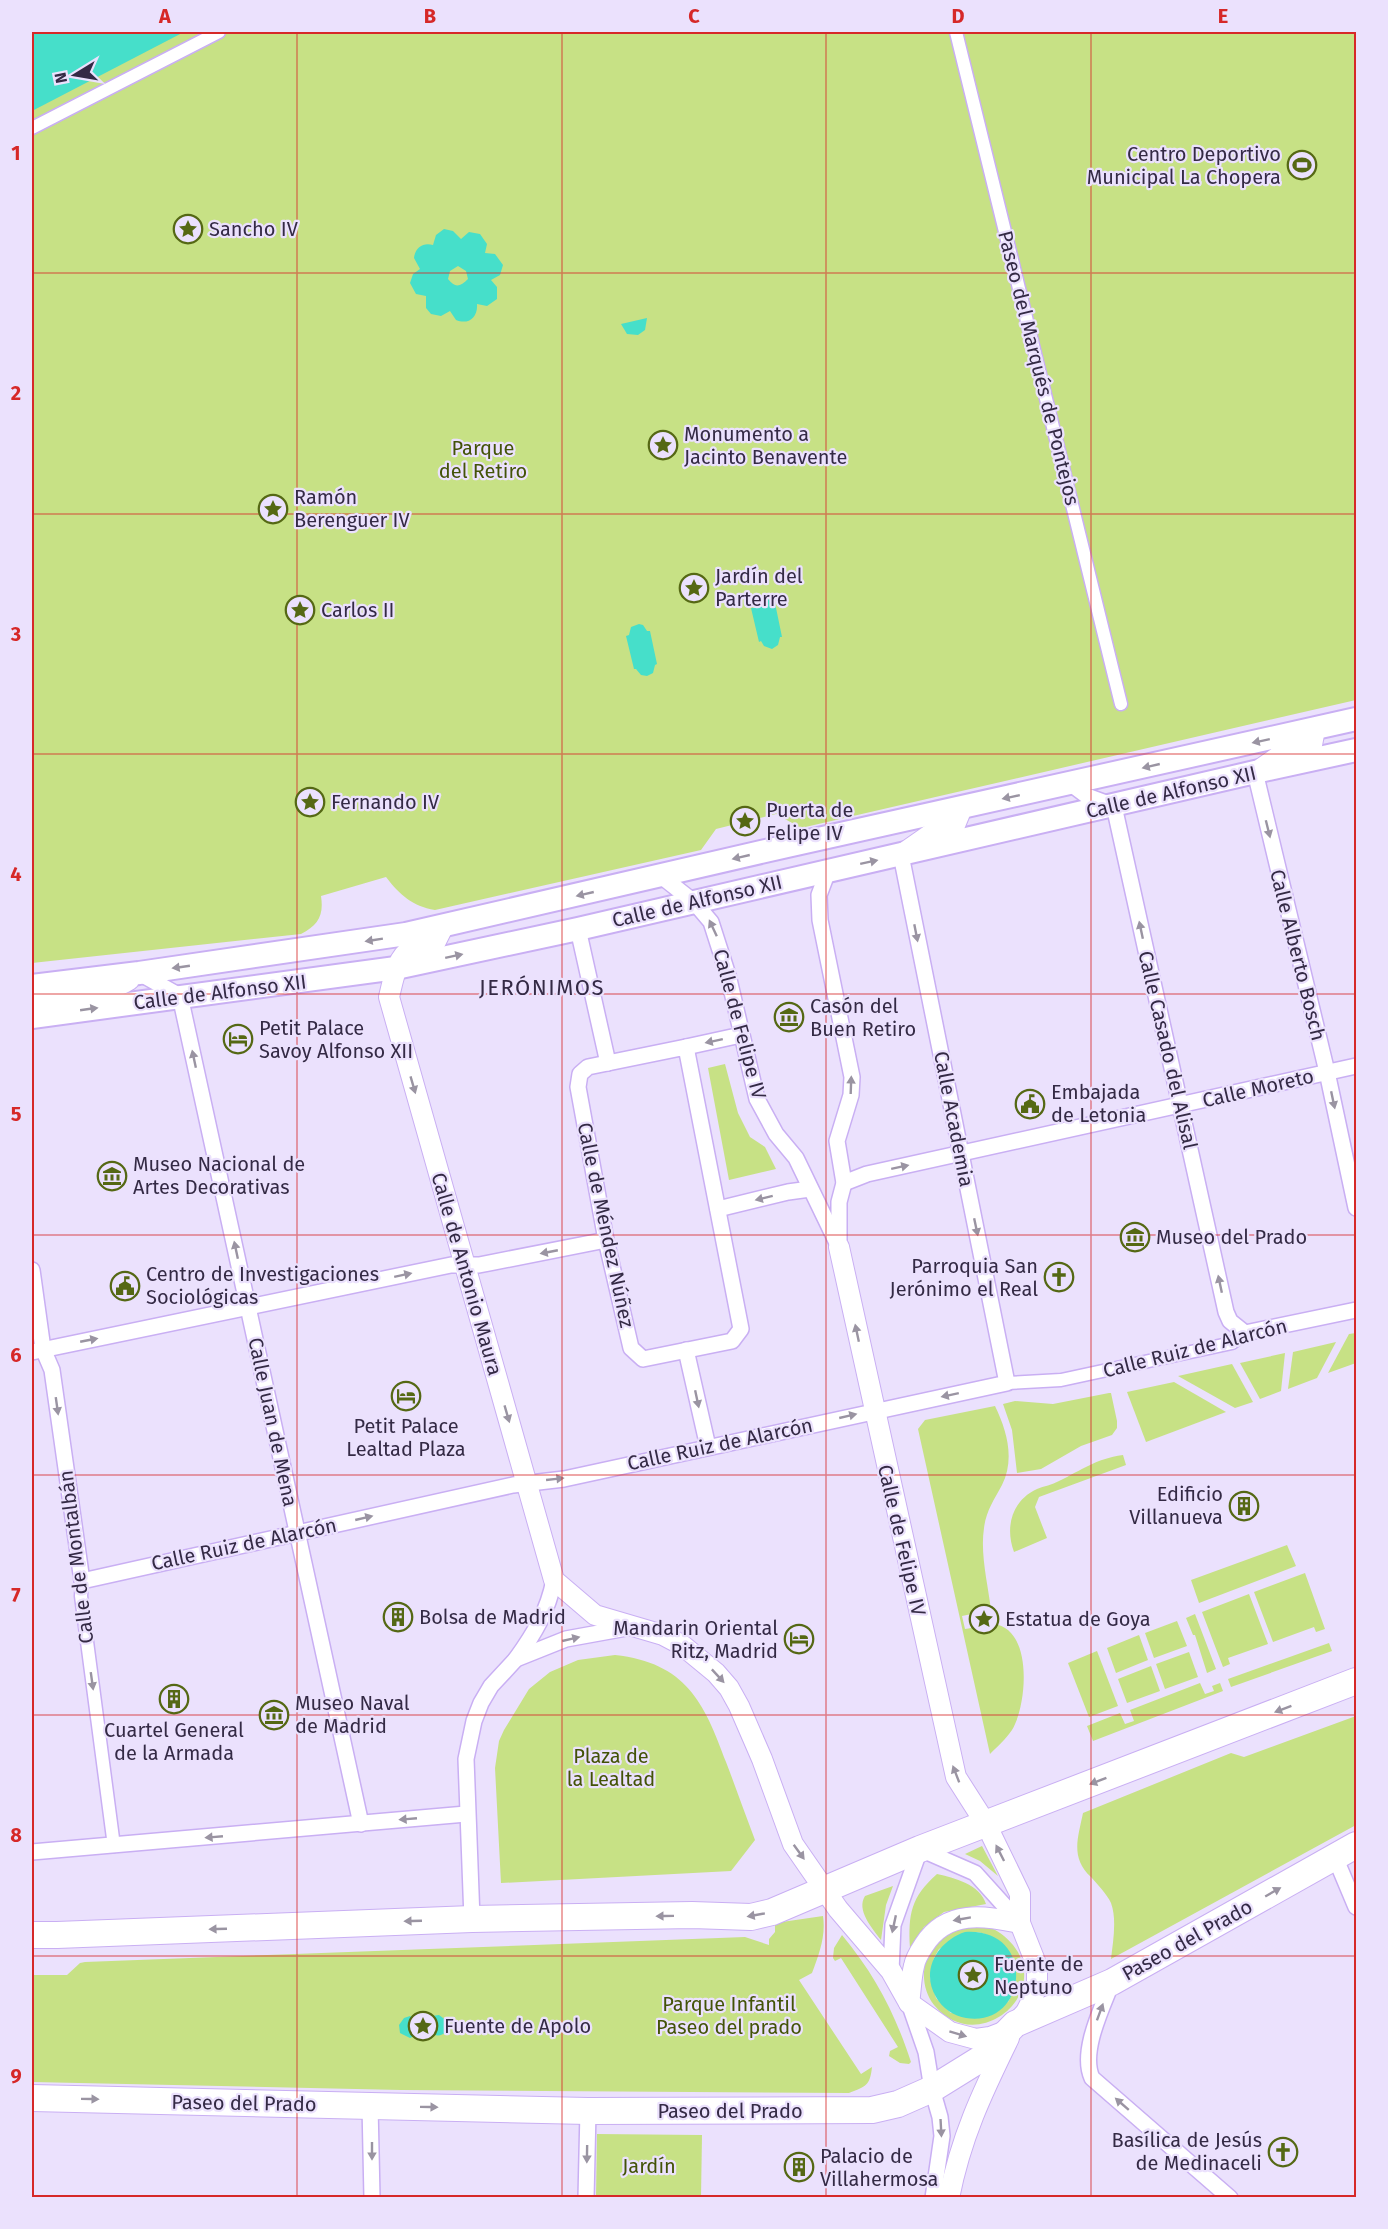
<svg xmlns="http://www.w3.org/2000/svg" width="1388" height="2229" font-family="'Fira Sans',sans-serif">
<rect width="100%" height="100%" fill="#ebe1fd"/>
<g fill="#c7e185" fill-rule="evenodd">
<path d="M32,32h1324v668l-555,128 -25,-14 -60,15 -15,21 -266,60c-23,-4 -35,-15 -49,-33l-65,19c3,20 -3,29 -20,38l-269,29z"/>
<path d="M725,1064l13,49 12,24 15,10 11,22 -47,11 -21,-112z"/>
<path d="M1356,1333v30l-28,10 21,-39z"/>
<path d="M1336,1342l-19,36 -29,11 5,-37z"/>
<path d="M1285,1353l-4,38 -21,8 -20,-36z"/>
<path d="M1232,1364l21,38 -18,6 -57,-32z"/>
<path d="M1174,1382l52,30 -80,30 -19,-50z"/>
<path d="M1109,1393h2l6,28v7l-5,7 -31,11 -40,23 -24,4 -5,-43 -9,-26 12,-3 38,3z"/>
<path d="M995,1406c12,25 20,53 7,79 -8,15 -16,26 -18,43 -4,26 4,56 7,82l-29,6 3,13c9,-1 20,-5 28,-5 41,4 34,82 19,106 -6,9 -15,17 -22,24l-72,-325 7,-9z"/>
<path d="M1123,1455l3,10 -87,32 -4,10 12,31 -33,14c-9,-24 -3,-51 23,-63 7,-3 15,-4 22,-8 23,-11 36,-22 64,-26z"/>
<path d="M1287,1545l9,21 -97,37 -8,-23z"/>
<path d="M1305,1573l20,56 -9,3 -2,-5 -41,15 -19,-50z"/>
<path d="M1249,1594l19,50 -40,14 2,6 -7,3 -21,-55z"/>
<path d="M1195,1614l21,55 -9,4 -12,-38h-2l-7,-17z"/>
<path d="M1177,1621l10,25 -33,12 -9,-25z"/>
<path d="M1139,1635l9,25 -32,13 -9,-25z"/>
<path d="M1329,1643l3,8 -101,36 -3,-8z"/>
<path d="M1097,1651l21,55 -29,11 -21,-54z"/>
<path d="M1189,1652l9,25 -33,12 -9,-25z"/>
<path d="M615,1655c71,8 89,47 111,107 10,26 19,52 29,78l-24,31 -230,12 -6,-115 4,-27 5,-11 25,-41 21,-17 28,-12z"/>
<path d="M1151,1666l9,25 -33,12 -9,-24z"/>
<path d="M1200,1683l5,11 9,-3 -2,-5 8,-3 3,8 -130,50 -6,-15 33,-13 5,11 9,-3 -4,-11z"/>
<path d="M1356,1716v109l-245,134c2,-17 6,-40 0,-56 -4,-9 -14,-19 -20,-26 -21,-20 -13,-39 -8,-64l148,-60 13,4z"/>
<path d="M982,1846l16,30 -18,-15 -15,-7z"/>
<path d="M937,1874c17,4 43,10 49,30l-42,8 -20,15 -14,21c-2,-34 1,-51 27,-74z"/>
<path d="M893,1886l-7,19 -5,35c-9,-12 -25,-30 -16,-44z"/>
<path d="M823,1916c3,20 -4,38 -11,57l-13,7 62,94 11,-7c-2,19 -6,19 -23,26l-448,-3 -369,-8v-107h35l13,-12 5,-1 660,-25 24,8v-6l6,-7v-9z"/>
<path d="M964,1926c7,0 15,0 23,1 10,2 19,10 26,18 40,50 -37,112 -79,60 -16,-20 -13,-54 9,-69 6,-5 14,-7 21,-10zM976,1932c35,5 50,40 32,70l-57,11 -15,-15 -6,-20 4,-20 5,-9z"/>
<path d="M842,1935c33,40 53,78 69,127l-2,2 -9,-1 -11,-7 1,-5 8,-4 -57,-89 -6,3 -2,-3 1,-10z"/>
<path d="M597,2134l105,1 -1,62h-105z"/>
</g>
<g fill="#46dfca" fill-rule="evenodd">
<path d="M32,32h152l-152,79z"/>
<path d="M444,229l9,2 8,8 8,-7 11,2 7,10 -2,9 10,1 8,11 -3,10 -9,5 6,7v12l-10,7 -10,-2c1,14 -9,21 -21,16l-6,-9 -9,5 -10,-2 -5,-6v-12l-10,-2 -6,-11 3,-9 7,-5 -6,-11c1,-11 10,-16 19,-13l3,-10zM458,266l8,5 2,8c-8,8 -13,9 -20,0l2,-8z"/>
<path d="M647,318l-2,12 -7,5 -11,-1 -6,-10z"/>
<path d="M760,597l8,1 4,6 3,-1 7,34h-2l-2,8 -6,4 -8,-3 -3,-5 -2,1 -8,-34h3l1,-6z"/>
<path d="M639,624l4,1 4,6h3l7,33 -2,1 -2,8 -6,3 -6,-1 -5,-6h-2l-8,-33 3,-1 2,-8z"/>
<path d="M965,1932c72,-5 64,96 1,86 -12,-2 -24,-10 -30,-21 -16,-27 2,-56 29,-65zM972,1961l11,3 -5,24 -12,-3 4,-23z"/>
<path d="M439,2015l8,6 1,7c-4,9 -13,10 -20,2l-9,1 -5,5 -4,2 -10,-5 -1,-8 5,-7 6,-2 9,7h8l5,-7z"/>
</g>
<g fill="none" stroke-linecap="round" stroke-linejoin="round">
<g stroke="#c9aff3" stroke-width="15">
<g id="pedestrian">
<path d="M956,32l165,672"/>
<path d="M32,128l187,-96"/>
<path d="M1007,1383l54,-3 171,-37 13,-10"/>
<path d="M82,1581l-1,15 33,250"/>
</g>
</g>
<g stroke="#c9aff3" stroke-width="18">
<g id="minor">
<path d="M1255,772l72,300 29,136"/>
<path d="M1071,784l16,12 27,10 112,506 4,9 15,12 111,-23"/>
<path d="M828,871l-9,24 1,25 32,157 -1,18 -14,46 7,42 -5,19v38"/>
<path d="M661,876l33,26 17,20 17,53 29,124 19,35 20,24 43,89"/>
<path d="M578,929l30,134"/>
<path d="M139,973l41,23 181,828"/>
<path d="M686,1047l55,282 -9,12 -89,18 -12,-11 -25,-108 -28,-153 2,-13 8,-7z"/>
<path d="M686,1047l55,-12"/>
<path d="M844,1183l23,-9 489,-108"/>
<path d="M718,1209l70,-17 22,-3"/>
<path d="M32,1270l11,79 9,21 30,211 431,-96 51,-6 443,-96 -106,-528"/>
<path d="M686,1350l22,97"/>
<path d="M32,1352l419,-87h28l127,-25"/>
<path d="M516,1659c18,-25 32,-48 38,-79"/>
<path d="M32,1852l434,-38"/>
<path d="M1335,1857l21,50"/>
<path d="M472,1919l-6,-160 8,-38 7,-18 10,-17 25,-27 50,-20 66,-12"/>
<path d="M891,1971l2,-46 27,-76 55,24 45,50"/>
<path d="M1112,1982c-10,26 -32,70 -20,96l138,120"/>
<path d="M909,2003l17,49 6,37 8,28 2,19 -9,62"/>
<path d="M370,2105l2,93"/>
<path d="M586,2198l2,-87"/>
</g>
</g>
<g stroke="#c9aff3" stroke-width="22">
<g id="tertiary">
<path d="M1262,768l24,-17 26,-6 3,-16"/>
<path d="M905,852l33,-23 17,-4 7,-17"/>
<path d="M443,927l-8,16c-7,1 -17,2 -24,6 -15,9 -18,32 -22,48l165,583 41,35 68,20 19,10 34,28 13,15 10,18 23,53 31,85 45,65 53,62 18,32 41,29 26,7 14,-2 13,-5 12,-8 11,-12 7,-14 4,-16v-16l-17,-43v-29l-34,-70 -30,-47 -117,-530"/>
<path d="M32,1001c30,-11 70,-3 97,-21"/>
<path d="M909,2003c2,-12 2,-26 5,-37 1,-7 6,-15 10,-21 23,-36 60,-29 96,-22"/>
<path d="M949,2198c12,-61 33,-105 60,-160"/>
</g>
</g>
<g stroke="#c9aff3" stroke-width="26">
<g id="secondary">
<path d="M32,986l107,-13 267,-39 381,-88 569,-127"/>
<path d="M32,1017l364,-49 182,-39 677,-157 101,-22"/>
</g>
</g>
<g stroke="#c9aff3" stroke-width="28">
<g id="trunk">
<path d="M32,1935h25l415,-16 220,-4 59,2 21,-5 148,-63 436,-168"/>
<path d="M32,2098l556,13 284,-1 26,-6 34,-15 50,-31 33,-34 97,-42 244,-137"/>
</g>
</g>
<use href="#pedestrian" stroke="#fff" stroke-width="12"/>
<use href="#minor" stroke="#fff" stroke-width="15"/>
<use href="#tertiary" stroke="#fff" stroke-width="20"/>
<use href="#secondary" stroke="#fff" stroke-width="22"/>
<use href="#trunk" stroke="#fff" stroke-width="26"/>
</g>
<defs><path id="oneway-solid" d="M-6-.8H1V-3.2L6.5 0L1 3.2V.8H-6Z" transform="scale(1.5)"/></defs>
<g fill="#9a94a2">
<use href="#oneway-solid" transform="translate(1261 741) rotate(168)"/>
<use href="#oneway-solid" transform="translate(1151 766) rotate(167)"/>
<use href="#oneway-solid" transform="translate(1011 797) rotate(168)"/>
<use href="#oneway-solid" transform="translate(1268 829) rotate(76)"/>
<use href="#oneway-solid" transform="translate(741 857) rotate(167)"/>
<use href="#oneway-solid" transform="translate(869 862) rotate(-12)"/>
<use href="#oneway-solid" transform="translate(585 894) rotate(167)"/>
<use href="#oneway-solid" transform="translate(713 928) rotate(-115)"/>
<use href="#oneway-solid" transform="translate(1141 930) rotate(-102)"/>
<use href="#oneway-solid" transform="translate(916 933) rotate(79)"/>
<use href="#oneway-solid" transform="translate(374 940) rotate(171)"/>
<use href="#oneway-solid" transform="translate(454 956) rotate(-12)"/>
<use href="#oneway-solid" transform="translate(181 967) rotate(172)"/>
<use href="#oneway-solid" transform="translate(89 1009) rotate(-8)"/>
<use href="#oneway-solid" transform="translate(714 1041) rotate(168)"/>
<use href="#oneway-solid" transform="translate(194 1059) rotate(-102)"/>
<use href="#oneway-solid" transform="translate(413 1085) rotate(74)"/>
<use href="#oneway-solid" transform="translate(851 1085) rotate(-88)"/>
<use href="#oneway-solid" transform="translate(1333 1100) rotate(78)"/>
<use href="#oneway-solid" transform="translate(900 1167) rotate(-12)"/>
<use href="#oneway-solid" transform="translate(764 1198) rotate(166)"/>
<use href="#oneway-solid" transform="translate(976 1227) rotate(78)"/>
<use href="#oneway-solid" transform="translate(236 1250) rotate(-102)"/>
<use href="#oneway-solid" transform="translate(549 1252) rotate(169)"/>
<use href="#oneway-solid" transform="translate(403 1275) rotate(-12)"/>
<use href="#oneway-solid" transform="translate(1220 1284) rotate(-102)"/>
<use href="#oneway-solid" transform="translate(857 1333) rotate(-102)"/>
<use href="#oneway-solid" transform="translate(89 1340) rotate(-11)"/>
<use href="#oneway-solid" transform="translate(950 1395) rotate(168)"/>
<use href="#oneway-solid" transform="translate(697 1399) rotate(78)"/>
<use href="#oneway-solid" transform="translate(57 1406) rotate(82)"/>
<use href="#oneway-solid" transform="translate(507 1414) rotate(74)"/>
<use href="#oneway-solid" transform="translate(848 1416) rotate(-13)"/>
<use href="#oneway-solid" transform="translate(555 1479) rotate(-6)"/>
<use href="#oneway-solid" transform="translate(364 1518) rotate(-13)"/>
<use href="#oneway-solid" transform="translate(571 1639) rotate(-13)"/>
<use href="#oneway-solid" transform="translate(718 1676) rotate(47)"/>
<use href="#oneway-solid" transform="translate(92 1681) rotate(82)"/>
<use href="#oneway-solid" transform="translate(1283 1709) rotate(159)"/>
<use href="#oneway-solid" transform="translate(956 1774) rotate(-111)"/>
<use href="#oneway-solid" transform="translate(1098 1781) rotate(159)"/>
<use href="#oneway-solid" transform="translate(408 1819) rotate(175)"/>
<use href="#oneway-solid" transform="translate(214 1837) rotate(175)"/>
<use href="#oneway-solid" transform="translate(799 1852) rotate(54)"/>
<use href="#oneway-solid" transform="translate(1000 1853) rotate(-117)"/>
<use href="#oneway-solid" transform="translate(1273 1892) rotate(-30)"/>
<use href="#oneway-solid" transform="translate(756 1915) rotate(170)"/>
<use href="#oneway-solid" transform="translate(665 1916) rotate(179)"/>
<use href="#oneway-solid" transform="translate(962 1919) rotate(170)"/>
<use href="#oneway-solid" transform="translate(413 1921) rotate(178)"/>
<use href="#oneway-solid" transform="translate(894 1924) rotate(102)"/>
<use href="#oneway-solid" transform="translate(218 1929) rotate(178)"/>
<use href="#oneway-solid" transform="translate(1100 2012) rotate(-70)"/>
<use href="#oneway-solid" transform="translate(958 2034) rotate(17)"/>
<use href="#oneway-solid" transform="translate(90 2099) rotate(1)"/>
<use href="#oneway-solid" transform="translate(1122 2104) rotate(-139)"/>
<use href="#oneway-solid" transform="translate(429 2107) rotate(1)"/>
<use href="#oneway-solid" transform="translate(941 2128) rotate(87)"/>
<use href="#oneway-solid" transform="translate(372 2151) rotate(90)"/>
<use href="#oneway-solid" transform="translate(587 2154) rotate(91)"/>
</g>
<path fill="none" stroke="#d62828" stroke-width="1.5" stroke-opacity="0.55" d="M297,32v2166M562,32v2166M826,32v2166M1091,32v2166M32,273h1324M32,514h1324M32,754h1324M32,994h1324M32,1235h1324M32,1475h1324M32,1715h1324M32,1956h1324"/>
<defs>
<g id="stadium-ring" transform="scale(1.5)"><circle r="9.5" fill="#ebe1fd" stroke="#556814" stroke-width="1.5"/><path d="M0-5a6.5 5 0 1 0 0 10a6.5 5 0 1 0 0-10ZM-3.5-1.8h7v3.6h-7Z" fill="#556814"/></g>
<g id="sight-ring" transform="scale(1.5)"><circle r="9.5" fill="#ebe1fd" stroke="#556814" stroke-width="1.5"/><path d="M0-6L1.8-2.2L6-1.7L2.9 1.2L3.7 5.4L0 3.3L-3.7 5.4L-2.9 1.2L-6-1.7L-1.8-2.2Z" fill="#556814"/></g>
<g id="museum-ring" transform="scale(1.5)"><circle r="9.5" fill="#ebe1fd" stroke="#556814" stroke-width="1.5"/><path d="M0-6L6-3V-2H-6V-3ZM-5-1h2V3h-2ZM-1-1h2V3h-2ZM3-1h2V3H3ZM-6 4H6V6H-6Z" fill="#556814"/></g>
<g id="hotel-ring" transform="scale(1.5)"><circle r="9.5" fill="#ebe1fd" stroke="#556814" stroke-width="1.5"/><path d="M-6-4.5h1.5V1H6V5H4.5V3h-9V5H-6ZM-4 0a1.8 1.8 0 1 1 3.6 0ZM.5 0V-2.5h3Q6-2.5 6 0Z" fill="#556814"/></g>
<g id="civic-ring" transform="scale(1.5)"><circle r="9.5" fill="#ebe1fd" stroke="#556814" stroke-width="1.5"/><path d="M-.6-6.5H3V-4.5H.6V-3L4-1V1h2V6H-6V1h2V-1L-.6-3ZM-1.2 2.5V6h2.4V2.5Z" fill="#556814"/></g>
<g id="church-ring" transform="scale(1.5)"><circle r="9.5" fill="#ebe1fd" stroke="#556814" stroke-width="1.5"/><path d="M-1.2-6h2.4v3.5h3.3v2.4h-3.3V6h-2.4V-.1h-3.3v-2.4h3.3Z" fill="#556814"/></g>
<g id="building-ring" transform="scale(1.5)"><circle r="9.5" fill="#ebe1fd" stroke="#556814" stroke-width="1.5"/><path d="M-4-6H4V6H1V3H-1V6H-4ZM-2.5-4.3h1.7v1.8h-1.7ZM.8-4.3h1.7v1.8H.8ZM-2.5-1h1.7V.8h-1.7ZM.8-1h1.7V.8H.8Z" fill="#556814"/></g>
</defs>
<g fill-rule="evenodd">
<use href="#stadium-ring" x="1302" y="165"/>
<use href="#sight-ring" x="188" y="229"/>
<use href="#sight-ring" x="663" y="445"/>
<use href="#sight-ring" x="273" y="509"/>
<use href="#sight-ring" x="694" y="588"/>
<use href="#sight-ring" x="300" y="610"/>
<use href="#sight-ring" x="310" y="802"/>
<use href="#sight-ring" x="745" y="821"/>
<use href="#museum-ring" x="789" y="1017"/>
<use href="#hotel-ring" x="238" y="1039"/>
<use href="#civic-ring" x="1030" y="1104"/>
<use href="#museum-ring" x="112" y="1176"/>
<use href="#museum-ring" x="1135" y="1237"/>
<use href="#church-ring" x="1059" y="1277"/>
<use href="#civic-ring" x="125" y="1286"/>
<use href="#hotel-ring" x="406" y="1396"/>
<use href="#building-ring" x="1244" y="1506"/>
<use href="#building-ring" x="398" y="1617"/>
<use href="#sight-ring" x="984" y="1619"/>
<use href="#hotel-ring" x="799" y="1639"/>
<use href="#building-ring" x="174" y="1699"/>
<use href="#museum-ring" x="274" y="1715"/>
<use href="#sight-ring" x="973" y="1975"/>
<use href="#sight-ring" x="423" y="2026"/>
<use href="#church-ring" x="1283" y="2152"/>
<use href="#building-ring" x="799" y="2167"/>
</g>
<g text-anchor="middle" stroke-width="4.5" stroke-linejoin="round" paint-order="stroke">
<g font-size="20" fill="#342a45" stroke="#ebe1fd" text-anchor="start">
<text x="1281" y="161" text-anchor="end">Centro Deportivo<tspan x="1281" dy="23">Municipal La Chopera</tspan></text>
<text x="209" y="236">Sancho IV</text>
<text x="684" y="441">Monumento a<tspan x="684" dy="23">Jacinto Benavente</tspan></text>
<text x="294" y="504">Ramón<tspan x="294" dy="23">Berenguer IV</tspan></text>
<text x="715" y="583">Jardín del<tspan x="715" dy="23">Parterre</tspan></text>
<text x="321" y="617">Carlos II</text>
<text x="331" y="809">Fernando IV</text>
<text x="766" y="817">Puerta de<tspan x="766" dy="23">Felipe IV</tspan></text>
<text x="810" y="1013">Casón del<tspan x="810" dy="23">Buen Retiro</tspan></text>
<text x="259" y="1035">Petit Palace<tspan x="259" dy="23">Savoy Alfonso XII</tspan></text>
<text x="1051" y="1099">Embajada<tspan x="1051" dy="23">de Letonia</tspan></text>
<text x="133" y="1171">Museo Nacional de<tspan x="133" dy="23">Artes Decorativas</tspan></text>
<text x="1156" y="1244">Museo del Prado</text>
<text x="1038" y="1273" text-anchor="end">Parroquia San<tspan x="1038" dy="23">Jerónimo el Real</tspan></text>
<text x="146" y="1281">Centro de Investigaciones<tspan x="146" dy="23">Sociológicas</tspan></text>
<text x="406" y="1433" text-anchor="middle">Petit Palace<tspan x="406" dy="23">Lealtad Plaza</tspan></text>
<text x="1223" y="1501" text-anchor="end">Edificio<tspan x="1223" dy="23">Villanueva</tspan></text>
<text x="419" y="1624">Bolsa de Madrid</text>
<text x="1005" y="1626">Estatua de Goya</text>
<text x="778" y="1635" text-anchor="end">Mandarin Oriental<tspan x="778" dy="23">Ritz, Madrid</tspan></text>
<text x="295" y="1710">Museo Naval<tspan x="295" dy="23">de Madrid</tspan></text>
<text x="174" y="1737" text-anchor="middle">Cuartel General<tspan x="174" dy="23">de la Armada</tspan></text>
<text x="994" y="1971">Fuente de<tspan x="994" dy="23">Neptuno</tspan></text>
<text x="444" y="2033">Fuente de Apolo</text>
<text x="1262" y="2147" text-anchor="end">Basílica de Jesús<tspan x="1262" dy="23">de Medinaceli</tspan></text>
<text x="820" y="2163">Palacio de<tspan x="820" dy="23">Villahermosa</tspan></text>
</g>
<g font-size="20" fill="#342a45" stroke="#ebe1fd">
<text transform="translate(1039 368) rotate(76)" y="7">Paseo del Marqués de Pontejos</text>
<text transform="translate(1171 792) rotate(-13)" y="7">Calle de Alfonso XII</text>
<text transform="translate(697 901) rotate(-13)" y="7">Calle de Alfonso XII</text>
<text transform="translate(1298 955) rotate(76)" y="7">Calle Alberto Bosch</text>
<text transform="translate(220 992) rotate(-7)" y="7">Calle de Alfonso XII</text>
<text transform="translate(740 1024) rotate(75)" y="7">Calle de Felipe IV</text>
<text transform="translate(1168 1050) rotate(77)" y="7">Calle Casado del Alisal</text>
<text transform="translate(1258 1088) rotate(-13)" y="7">Calle Moreto</text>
<text transform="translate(954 1119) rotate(79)" y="7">Calle Academia</text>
<text transform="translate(606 1225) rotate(78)" y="7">Calle de Méndez Núñez</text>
<text transform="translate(467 1274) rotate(74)" y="7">Calle de Antonio Maura</text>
<text transform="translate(1195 1348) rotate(-14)" y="7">Calle Ruiz de Alarcón</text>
<text transform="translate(273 1422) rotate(78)" y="7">Calle Juan de Mena</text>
<text transform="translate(720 1444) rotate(-12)" y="7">Calle Ruiz de Alarcón</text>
<text transform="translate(902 1540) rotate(77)" y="7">Calle de Felipe IV</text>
<text transform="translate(244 1544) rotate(-12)" y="7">Calle Ruiz de Alarcón</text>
<text transform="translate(76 1557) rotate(-97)" y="7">Calle de Montalbán</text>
<text transform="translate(1187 1940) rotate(-29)" y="7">Paseo del Prado</text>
<text transform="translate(244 2103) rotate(1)" y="7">Paseo del Prado</text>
<text x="730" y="2118">Paseo del Prado</text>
</g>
<g font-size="20" fill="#435307" stroke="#ebe1fd">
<text x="483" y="455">Parque<tspan x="483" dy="23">del Retiro</tspan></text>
<text x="611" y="1763">Plaza de<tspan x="611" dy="23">la Lealtad</tspan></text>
<text x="729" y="2011">Parque Infantil<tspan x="729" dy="23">Paseo del prado</tspan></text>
<text x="649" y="2173">Jardín</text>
</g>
<g font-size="22" letter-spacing="1.5" fill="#342a45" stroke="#ebe1fd">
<text x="542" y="995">JERÓNIMOS</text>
</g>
</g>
<rect width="1388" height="2229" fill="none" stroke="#ebe1fd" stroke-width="66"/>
<g transform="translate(75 75) rotate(259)" stroke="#ebe1fd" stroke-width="4.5" paint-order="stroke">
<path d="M0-4.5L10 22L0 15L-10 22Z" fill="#342a45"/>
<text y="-9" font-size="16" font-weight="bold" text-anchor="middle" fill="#342a45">N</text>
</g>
<rect x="33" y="33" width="1322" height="2163" fill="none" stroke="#d62828" stroke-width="2"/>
<g font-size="20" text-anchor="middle" font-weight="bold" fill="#d62828">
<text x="165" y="23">A</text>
<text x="430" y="23">B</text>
<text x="694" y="23">C</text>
<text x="958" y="23">D</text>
<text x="1223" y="23">E</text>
<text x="16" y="160">1</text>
<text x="16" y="400">2</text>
<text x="16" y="641">3</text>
<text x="16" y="881">4</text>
<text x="16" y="1121">5</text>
<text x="16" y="1362">6</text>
<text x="16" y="1602">7</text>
<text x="16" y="1842">8</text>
<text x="16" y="2083">9</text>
</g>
</svg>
